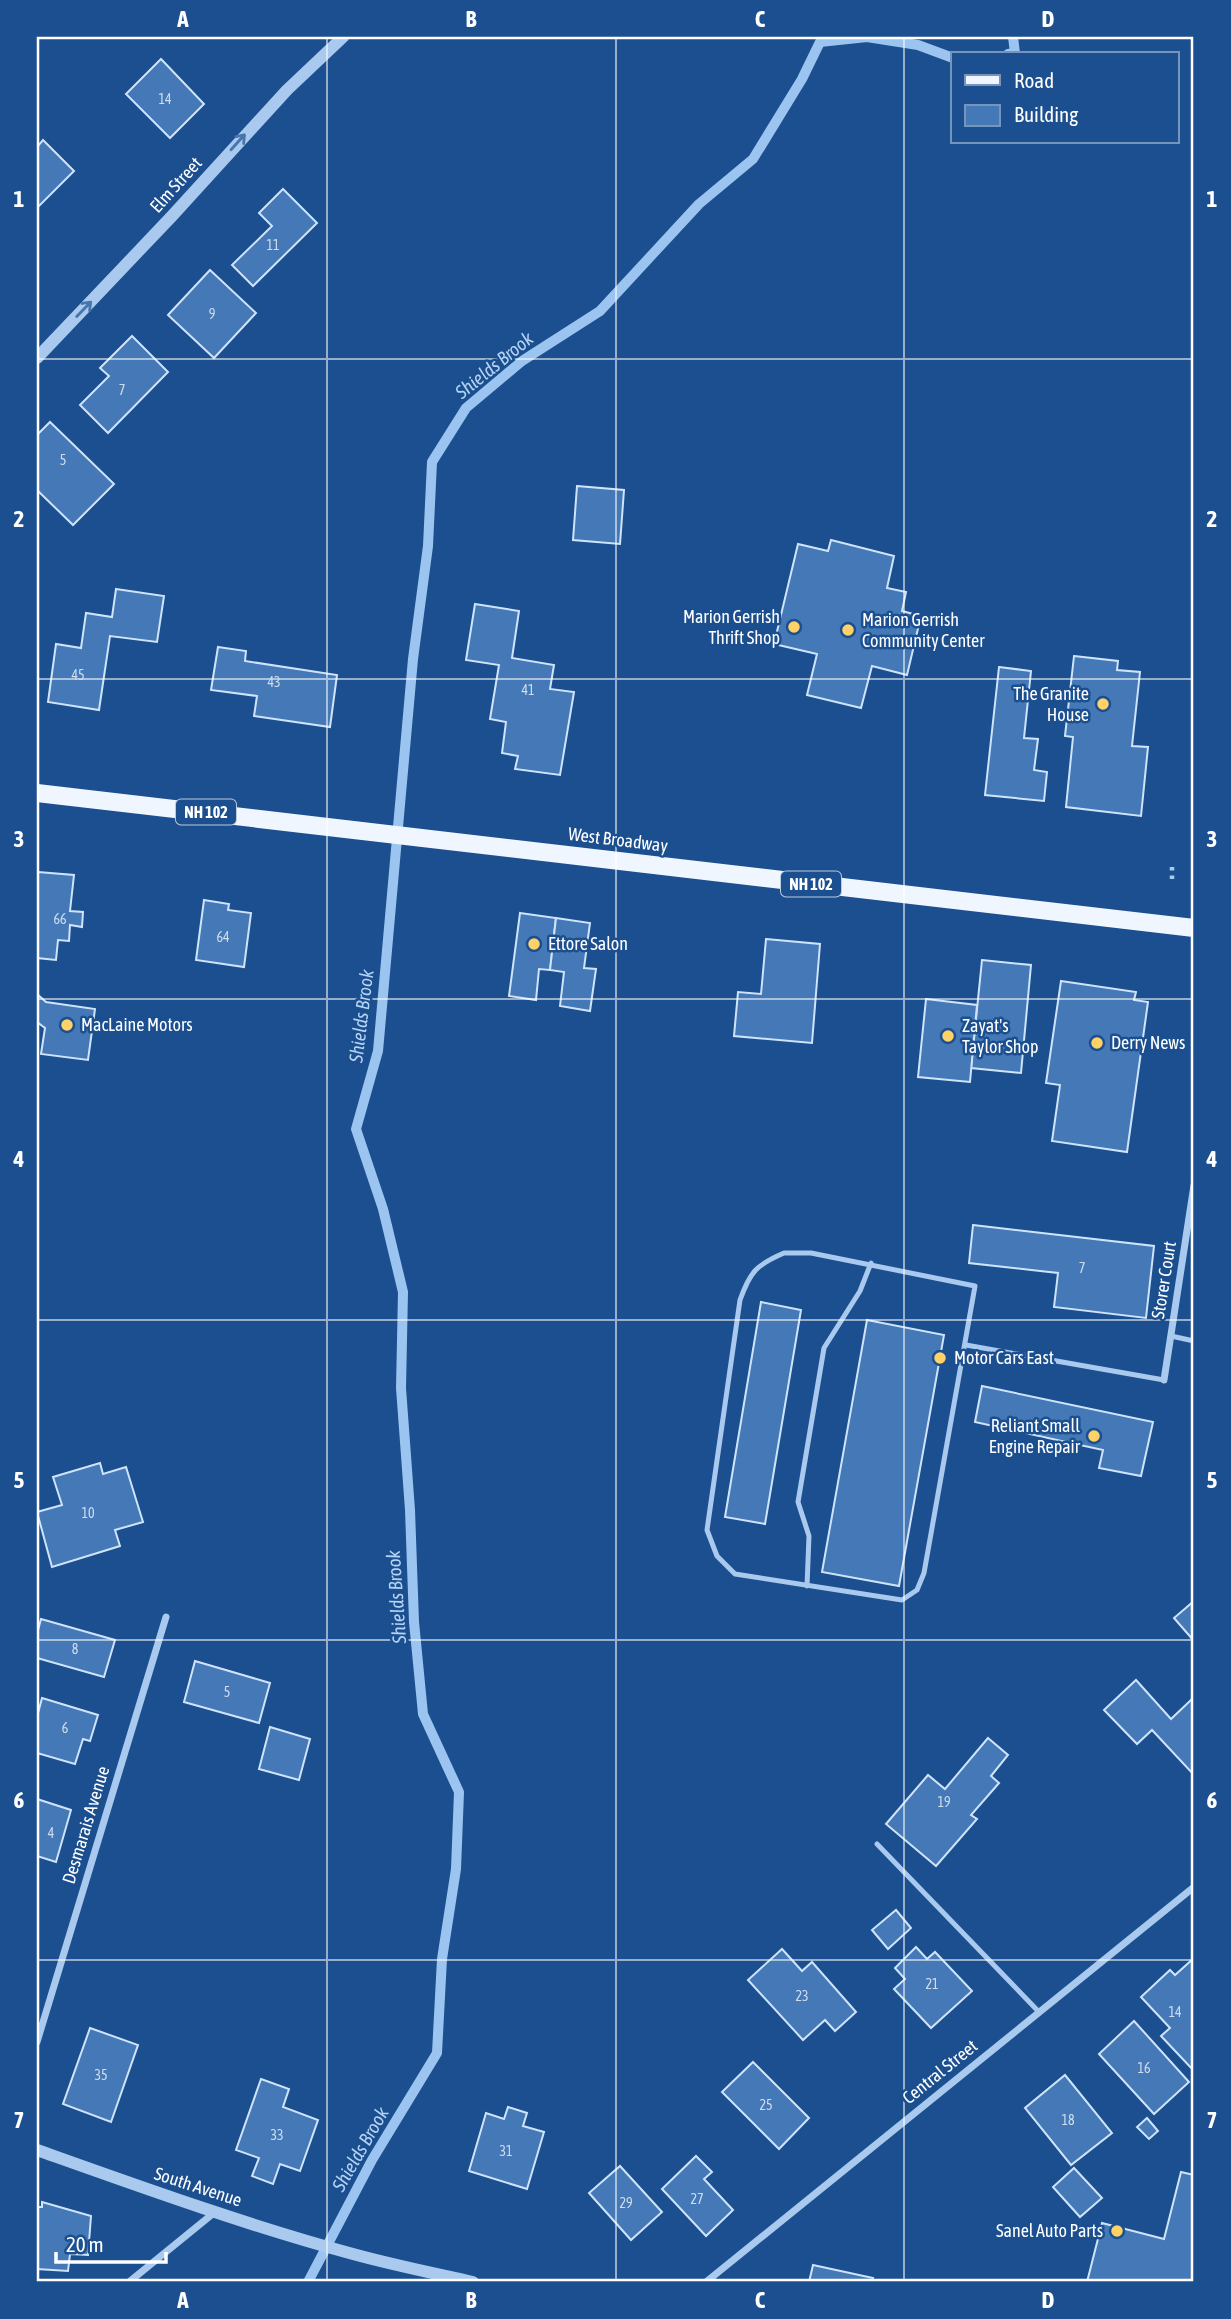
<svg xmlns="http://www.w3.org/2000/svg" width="1231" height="2319" font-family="'Asap Condensed',sans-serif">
<rect width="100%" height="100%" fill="#1b4f8f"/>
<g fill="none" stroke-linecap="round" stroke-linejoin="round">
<g stroke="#9cc4f0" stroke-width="10">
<path d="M1008,54l7,-1 -2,-16"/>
<path d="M308,2282l64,-122 65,-107 5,-94 14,-90 3,-77 -36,-78 -9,-92 -4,-112 -9,-122 2,-96 -20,-83 -27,-80 22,-78 35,-392 15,-113 4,-84 34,-54 56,-47 78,-50 99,-107 54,-45 49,-80 18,-37 47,-5 51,8 35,13"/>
</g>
</g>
<g fill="#4478b7" stroke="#cfe3fa" stroke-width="2">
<path d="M161,59l43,45 -34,34 -44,-44z"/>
<path d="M43,140l31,31 -36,36 -1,-60z"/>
<path d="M283,189l34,34 -64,63 -21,-21 40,-39 -13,-13z"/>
<path d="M210,270l46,43 -42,45 -46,-43z"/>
<path d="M132,336l36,36 -60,61 -28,-28 29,-29 -9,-8z"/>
<path d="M50,422l64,62 -41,41 -36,-35v-55z"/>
<path d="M577,486l47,4 -4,54 -47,-4z"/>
<path d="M831,540l63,16 -7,32 19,4 -4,19 19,5 -14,59 -35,-9 -11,42 -54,-13 10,-41 -43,-10 24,-100 30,7z"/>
<path d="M116,589l48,7 -7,46 -47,-6 -11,74 -51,-8 8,-58 25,4 5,-35 26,4z"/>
<path d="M475,604l44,7 -7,47 42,7 -4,24 24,3 -14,83 -45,-6 3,-13 -16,-3 4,-31 -16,-3 9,-54 -33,-5z"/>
<path d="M218,647l28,4 -1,10 92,14 -7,52 -76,-11 3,-20 -46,-6z"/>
<path d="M1074,656l44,5 -1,9 23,2 -8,74 16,1 -7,69 -75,-9 7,-70 -8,-1z"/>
<path d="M999,667l32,4 -7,67 14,1 -4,31 13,2 -3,29 -59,-6z"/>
<path d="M38,872l36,3 -4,36 13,1 -1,15 -12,-2 -1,16 -11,-1 -2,20 -19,-2z"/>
<path d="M204,900l25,4 -1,6 23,3 -7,54 -48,-7z"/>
<path d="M520,913l36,5 -6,52 -11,-1 -3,31 -27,-4z"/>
<path d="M556,918l34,5 -6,45 12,1 -6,42 -30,-5 4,-34 -14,-2z"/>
<path d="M766,939l54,5 -8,99 -78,-7 4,-44 23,2z"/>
<path d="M982,960l49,5 -10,108 -50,-5z"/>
<path d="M1061,981l75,11 -2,8 14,2 -21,150 -75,-11 8,-56 -14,-2z"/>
<path d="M37,994l9,8 49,7 -7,51 -47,-6 4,-26 -8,-6z"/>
<path d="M926,999l51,6 -7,77 -52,-5z"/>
<path d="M973,1225l181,21 -8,72 -92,-11 4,-34 -89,-10z"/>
<path d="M761,1302l40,8 -36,214 -40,-7z"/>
<path d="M867,1320l77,15 -45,251 -77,-14z"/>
<path d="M982,1386l171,36 -12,54 -42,-8 4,-18 -128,-28z"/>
<path d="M100,1463l3,11 23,-7 17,55 -28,8 5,16 -68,21 -15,-55 25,-7 -9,-28z"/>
<path d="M1194,1601v40l-20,-23z"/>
<path d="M41,1619l74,21 -11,37 -67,-19v-24z"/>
<path d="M195,1661l75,22 -11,40 -75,-21z"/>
<path d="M1136,1680l35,39 21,-20 2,3v73l-42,-45 -15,14 -33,-34z"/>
<path d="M42,1698l56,17 -8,26 -7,-2 -8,25 -38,-11v-36z"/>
<path d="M270,1727l40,12 -11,41 -40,-11z"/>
<path d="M988,1738l20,17 -17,21 8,7 -28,32 6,4 -41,47 -50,-42 42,-49 17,14z"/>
<path d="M37,1799l34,11 -15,52 -19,-6z"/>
<path d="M896,1910l15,18 -23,21 -16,-19z"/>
<path d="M916,1947l11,12 8,-7 37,39 -41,37 -37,-39 11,-10 -10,-11z"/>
<path d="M782,1949l20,22 10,-9 44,50 -21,19 -10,-11 -22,20 -55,-60z"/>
<path d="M1194,1958v113l-33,-35 9,-8 -29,-31 29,-27 5,5z"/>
<path d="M1134,2021l55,61 -35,32 -55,-60z"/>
<path d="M90,2028l48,17 -27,77 -48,-18z"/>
<path d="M753,2062l56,56 -30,31 -57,-57z"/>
<path d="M1065,2075l47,58 -41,32 -46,-57z"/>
<path d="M261,2079l28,10 -6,18 35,13 -18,51 -20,-7 -7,20 -21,-8 7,-18 -23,-8z"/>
<path d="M508,2107l19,6 -4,13 21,6 -17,57 -58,-18 17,-58 18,6z"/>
<path d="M1147,2118l11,13 -9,8 -12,-12z"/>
<path d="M696,2156l16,16 -8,7 29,31 -27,26 -44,-47z"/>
<path d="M620,2166l42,46 -31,28 -42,-47z"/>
<path d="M1074,2168l28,30 -22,19 -27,-30z"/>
<path d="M1181,2172l13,3v107h-107l15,-59 62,16z"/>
<path d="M42,2202l49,14 -3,39 -18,-1 -2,17 -31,-2v-62h5z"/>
<path d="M813,2265l60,13 -1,4h2h-65z"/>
</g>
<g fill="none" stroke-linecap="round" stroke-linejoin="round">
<path stroke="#a9c9ee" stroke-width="4.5" stroke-dasharray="3.5 5" stroke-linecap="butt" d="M1172,879v-17"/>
<g stroke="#a9c9ee" stroke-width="5">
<path d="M784,1253h27l164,33 -51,287 -7,17 -15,10 -167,-26 -18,-18 -10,-26 33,-230c10,-28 16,-35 44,-47z"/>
<path d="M1171,1336l23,5"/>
<path d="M966,1345l198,35"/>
<path d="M807,1586l2,-50 -11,-34 26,-154 36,-57 11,-28"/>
<path d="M877,1844l162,168"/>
</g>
<g stroke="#a9c9ee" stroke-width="7">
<path d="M1164,1380l30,-195"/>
<path d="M37,2042l129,-425"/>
<path d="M129,2282l86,-70"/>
<path d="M706,2282l488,-395"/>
</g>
<g stroke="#a9c9ee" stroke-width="12">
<path d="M37,358l135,-142 115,-126 56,-53"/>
<path d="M37,2150c104,37 209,75 316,104 40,11 80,19 120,28"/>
</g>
<path stroke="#f0f6ff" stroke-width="18" d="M37,793l1157,135"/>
</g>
<defs><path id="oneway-shaft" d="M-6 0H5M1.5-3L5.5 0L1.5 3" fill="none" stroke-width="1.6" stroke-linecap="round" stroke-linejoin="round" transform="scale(1.75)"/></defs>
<g stroke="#4674ac">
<use href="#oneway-shaft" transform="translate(238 142) rotate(-48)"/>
<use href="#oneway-shaft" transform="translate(84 309) rotate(-46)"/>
</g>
<path fill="none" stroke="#fff" stroke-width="2" stroke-opacity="0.55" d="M327,37v2245M616,37v2245M904,37v2245M37,359h1157M37,679h1157M37,999h1157M37,1320h1157M37,1640h1157M37,1960h1157"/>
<g fill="#ffd166" stroke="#1b4f8f" stroke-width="2.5">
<circle cx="794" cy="627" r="7"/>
<circle cx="848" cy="630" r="7"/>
<circle cx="1103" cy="704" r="7"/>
<circle cx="534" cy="944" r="7"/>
<circle cx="67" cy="1025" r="7"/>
<circle cx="948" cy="1036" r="7"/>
<circle cx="1097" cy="1043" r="7"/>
<circle cx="940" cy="1358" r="7"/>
<circle cx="1094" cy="1436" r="7"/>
<circle cx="1117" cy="2231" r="7"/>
</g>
<g text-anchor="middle" stroke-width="5" stroke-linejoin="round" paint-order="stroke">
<g font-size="14" fill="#d0dded">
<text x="165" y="104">14</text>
<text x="273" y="250">11</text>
<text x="212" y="319">9</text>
<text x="122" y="395">7</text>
<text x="63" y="465">5</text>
<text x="78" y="680">45</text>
<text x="274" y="687">43</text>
<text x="528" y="695">41</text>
<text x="60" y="924">66</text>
<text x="223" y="942">64</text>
<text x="1082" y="1273">7</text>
<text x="88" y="1518">10</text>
<text x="75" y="1654">8</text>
<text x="227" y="1697">5</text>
<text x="65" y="1733">6</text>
<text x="944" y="1807">19</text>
<text x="51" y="1838">4</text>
<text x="932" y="1989">21</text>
<text x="802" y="2001">23</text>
<text x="1175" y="2017">14</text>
<text x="1144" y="2073">16</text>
<text x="101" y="2080">35</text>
<text x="766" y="2110">25</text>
<text x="1068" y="2125">18</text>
<text x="277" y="2140">33</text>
<text x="506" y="2156">31</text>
<text x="697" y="2204">27</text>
<text x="626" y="2208">29</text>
</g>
<g fill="#1b4f8f" stroke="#bbcadd" stroke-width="2">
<rect x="176" y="799.5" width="60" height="25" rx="5"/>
<rect x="781" y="871.5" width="60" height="25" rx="5"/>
</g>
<g font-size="16" font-weight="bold" fill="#fff">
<text x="206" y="818">NH 102</text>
<text x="811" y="890">NH 102</text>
</g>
<g font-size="18" fill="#fff" stroke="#1b4f8f">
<text transform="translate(176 185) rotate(-48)" y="6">Elm Street</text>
<text transform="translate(618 840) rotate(7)" y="6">West Broadway</text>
<text transform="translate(1164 1280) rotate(-81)" y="6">Storer Court</text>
<text transform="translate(86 1825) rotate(-73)" y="6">Desmarais Avenue</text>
<text transform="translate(940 2072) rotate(-39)" y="6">Central Street</text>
<text transform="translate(198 2187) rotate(18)" y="6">South Avenue</text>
</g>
<g font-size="18" fill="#fff" stroke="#1b4f8f" text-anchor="start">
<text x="780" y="623" text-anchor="end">Marion Gerrish<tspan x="780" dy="21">Thrift Shop</tspan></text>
<text x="862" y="626">Marion Gerrish<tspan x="862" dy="21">Community Center</tspan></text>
<text x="1089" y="700" text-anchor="end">The Granite<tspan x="1089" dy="21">House</tspan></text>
<text x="548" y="950">Ettore Salon</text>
<text x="81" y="1031">MacLaine Motors</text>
<text x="962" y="1032">Zayat's<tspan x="962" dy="21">Taylor Shop</tspan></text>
<text x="1111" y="1049">Derry News</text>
<text x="954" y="1364">Motor Cars East</text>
<text x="1080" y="1432" text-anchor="end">Reliant Small<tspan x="1080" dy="21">Engine Repair</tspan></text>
<text x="1103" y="2237" text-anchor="end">Sanel Auto Parts</text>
</g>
<g font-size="19" font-style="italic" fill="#b5d3f5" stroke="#1b4f8f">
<text transform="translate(494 365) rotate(-39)" y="7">Shields Brook</text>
<text transform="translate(361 1016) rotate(-83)" y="7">Shields Brook</text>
<text transform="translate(396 1597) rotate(-94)" y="7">Shields Brook</text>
<text transform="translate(360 2149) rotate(-60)" y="7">Shields Brook</text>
</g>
</g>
<rect width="1231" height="2319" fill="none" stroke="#1b4f8f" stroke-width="77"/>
<rect x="951" y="52" width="228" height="91" fill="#1b4f8f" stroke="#7695bc" stroke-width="2"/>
<rect x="965" y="75" width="35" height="10" fill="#f0f6ff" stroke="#7695bc" stroke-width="2"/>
<text x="1014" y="88" font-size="21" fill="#ffffff">Road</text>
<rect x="965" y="105" width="35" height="21" fill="#4478b7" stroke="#7695bc" stroke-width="2"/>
<text x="1014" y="122" font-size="21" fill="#ffffff">Building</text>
<path d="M56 2252v10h110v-10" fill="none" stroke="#ffffff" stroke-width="3.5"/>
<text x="66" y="2252" font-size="21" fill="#ffffff" stroke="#1b4f8f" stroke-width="5" paint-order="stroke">20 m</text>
<rect x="38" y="38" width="1154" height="2242" fill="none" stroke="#fff" stroke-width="2.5"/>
<g font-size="23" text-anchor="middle" font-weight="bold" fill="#fff">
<text x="183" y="27">A</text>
<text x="471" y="27">B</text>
<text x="760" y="27">C</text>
<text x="1048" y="27">D</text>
<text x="19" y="207">1</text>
<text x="1212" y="207">1</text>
<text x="19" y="527">2</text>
<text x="1212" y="527">2</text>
<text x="19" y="847">3</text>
<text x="1212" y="847">3</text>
<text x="19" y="1167">4</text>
<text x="1212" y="1167">4</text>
<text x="19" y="1488">5</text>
<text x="1212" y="1488">5</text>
<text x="19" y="1808">6</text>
<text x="1212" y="1808">6</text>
<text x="19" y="2128">7</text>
<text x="1212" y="2128">7</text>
<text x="183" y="2308">A</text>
<text x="471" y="2308">B</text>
<text x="760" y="2308">C</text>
<text x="1048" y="2308">D</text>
</g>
</svg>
